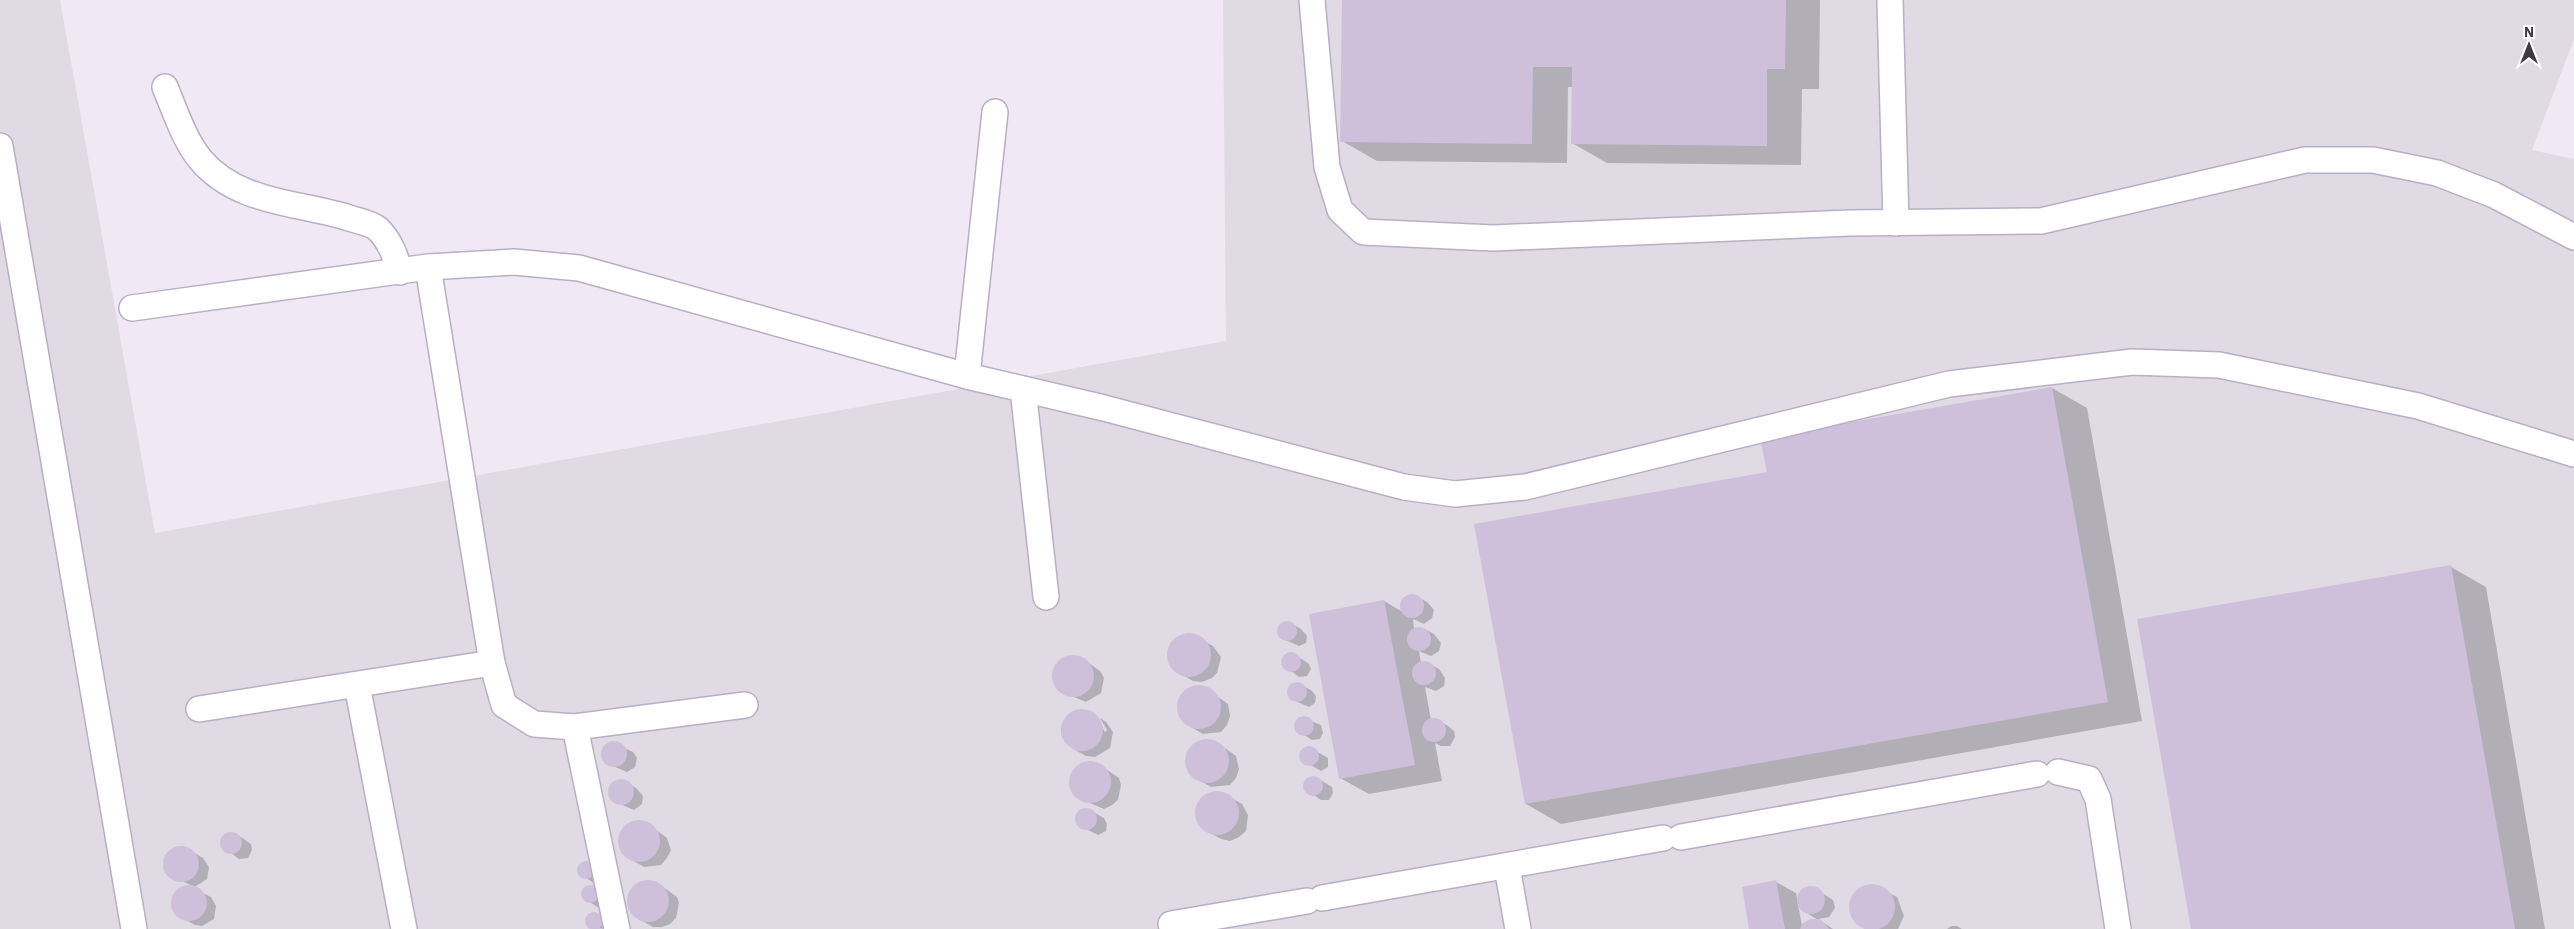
<svg xmlns="http://www.w3.org/2000/svg" width="2574" height="929" font-family="'IBM Plex Sans',sans-serif">
<rect width="100%" height="100%" fill="#f0e9f5"/>
<path fill="#dfdae4" d="M0,0h60l95,533 1071,-192 -3,-341h1351v39l-42,111 42,9v770h-2574z"/>
<g fill="#0003" fill-rule="evenodd">
<path d="M1343,0h477l-1,89h-17l-1,76 -194,-2 -35,-20 1,-56h-5l-1,76 -190,-2 -35,-20z"/>
<path d="M2052,388l35,20 55,313 -581,103 -35,-20 242,-331z"/>
<path d="M2451,567l35,20 59,342h-353z"/>
<path d="M1408,596h8l11,6 7,8 -2,8 -8,6 -11,-5 1,9h9l11,6 7,9 -2,8 -8,5 -12,-5 2,12h7l11,6 6,9 -1,8 -8,5 -11,-4 6,33h7l10,6 6,5 1,6 -5,9h-9l-6,-3 7,38 -73,13 -29,-16 44,-177 17,10 2,-11z"/>
<path d="M1285,623h6l10,6 6,7 -1,7 -7,3 -18,-8 -1,-11z"/>
<path d="M1190,634l23,12 8,11 -4,16 -5,5 -10,4 -9,-1 -19,-11 -5,-8 -1,-9 8,-14z"/>
<path d="M1288,654h6l15,10 2,5 -4,7 -8,1 -16,-12v-8z"/>
<path d="M1067,657h14l20,15 3,6 -3,15 -15,9 -27,-11 -6,-17 2,-9z"/>
<path d="M1297,683l14,7 5,6 -1,7 -6,4 -18,-8 -3,-8 3,-6z"/>
<path d="M1192,688l15,1 21,15 2,12 -3,9 -6,7 -18,2 -19,-11 -5,-8 -1,-9 3,-9z"/>
<path d="M1076,711l13,1 7,4 9,16 2,-2 -7,-12 6,4 7,10 -3,16 -15,9 -9,-1 -11,-6 -13,-13 -1,-8 3,-9z"/>
<path d="M1301,717l20,8 2,8 -3,6 -8,1 -17,-11 1,-8z"/>
<path d="M1200,741h15l21,15 3,13 -3,9 -6,7 -19,2 -19,-11 -5,-8 -1,-10 3,-8z"/>
<path d="M614,743l19,9 4,6 -2,9 -8,5 -21,-9 -3,-10 4,-8z"/>
<path d="M1309,747l19,11v9l-7,4 -21,-12 1,-8z"/>
<path d="M1084,763l14,1 21,14 2,7 -3,15 -6,5 -8,4 -28,-12 -6,-17 3,-8z"/>
<path d="M1310,777l7,1 15,9 1,6 -4,7h-8l-16,-11 1,-8z"/>
<path d="M618,781l8,1 10,6 7,8 -1,8 -8,6 -21,-9 -3,-5 1,-10z"/>
<path d="M1210,794h15l17,10 6,11 -2,16 -7,6 -9,4 -9,-2 -19,-11 -5,-8 2,-17z"/>
<path d="M1087,809l17,9 3,6 -1,7 -8,4 -18,-9 -3,-7 3,-7z"/>
<path d="M633,823h14l20,15 4,12 -4,8 -6,7 -17,2 -19,-11 -5,-7 2,-18z"/>
<path d="M228,833h7l16,11 1,6 -4,8 -9,1 -17,-13 1,-8z"/>
<path d="M176,848l12,1 15,9 6,9 -2,12 -14,9 18,9 5,9 -2,13 -12,7 -7,-1 -11,-6 -10,-10 -2,-7 3,-7 9,-8 9,-1 -23,-10 -4,-7 -1,-7 2,-6z"/>
<path d="M584,862h7l4,22 -16,-11 1,-8z"/>
<path d="M642,882h14l21,15 2,6 -3,15 -6,6 -8,3h-9l-19,-11 -5,-8 -1,-9 3,-8z"/>
<path d="M1776,882l20,11 2,10 2,-9 6,-6 10,1 17,11 2,8 -6,9 -11,2 15,10h-83zM1798,904l9,9 11,7 -16,6z"/>
<path d="M1872,885l25,12 7,19 -6,13h-32l-10,-6 -5,-8 -1,-10 2,-9 13,-10z"/>
<path d="M588,887l9,1 9,19 -7,1 -17,-11 1,-7z"/>
<path d="M592,913l6,1 11,6 4,9 -24,-1 -2,-11z"/>
<path d="M1951,926h6l5,3h-15z"/>
</g>
<g fill="#cec0da">
<path d="M1342,0h444l-1,69h-18v77l-196,-2 1,-77h-39l-1,77 -192,-2z"/>
<path d="M2052,387l56,315 -583,102 -51,-280 293,-52 -7,-34z"/>
<path d="M2451,565l64,364h-324l-54,-310z"/>
<circle cx="1412" cy="606" r="12"/>
<path d="M1384,600l31,165 -76,14 -30,-165z"/>
<circle cx="1287" cy="631" r="10"/>
<circle cx="1419" cy="639" r="12"/>
<circle cx="1189" cy="655" r="22"/>
<circle cx="1291" cy="662" r="10"/>
<circle cx="1073" cy="676" r="21"/>
<circle cx="1424" cy="673" r="12"/>
<circle cx="1297" cy="692" r="10"/>
<circle cx="1199" cy="707" r="22"/>
<circle cx="1082" cy="730" r="21"/>
<circle cx="1304" cy="726" r="10"/>
<circle cx="1434" cy="730" r="12"/>
<circle cx="1207" cy="761" r="22"/>
<circle cx="614" cy="754" r="13"/>
<circle cx="1309" cy="756" r="10"/>
<circle cx="1090" cy="782" r="21"/>
<circle cx="1313" cy="786" r="10"/>
<circle cx="621" cy="792" r="13"/>
<circle cx="1217" cy="813" r="22"/>
<circle cx="1086" cy="819" r="11"/>
<circle cx="639" cy="841" r="21"/>
<circle cx="231" cy="843" r="11"/>
<circle cx="181" cy="864" r="18"/>
<circle cx="586" cy="870" r="9"/>
<circle cx="648" cy="901" r="21"/>
<path d="M1776,880l9,49h-36l-7,-42z"/>
<circle cx="1872" cy="907" r="23"/>
<circle cx="590" cy="894" r="9"/>
<circle cx="189" cy="903" r="18"/>
<circle cx="1811" cy="900" r="14"/>
<circle cx="594" cy="921" r="9"/>
<path d="M1810,919h10l9,10h-29l2,-5z"/>
</g>
<g fill="none" stroke-linecap="round" stroke-linejoin="round">
<g stroke="#baaec4" stroke-width="28">
<g id="lane">
<path d="M1312,0l15,167 13,43 23,22 130,6 357,-15 191,-2 264,-61h68l64,13 57,22 80,42"/>
<path d="M1890,0l6,223"/>
<path d="M165,87c10,24 19,52 35,72 37,45 99,43 149,59 9,3 22,5 29,11 12,12 17,26 22,43"/>
<path d="M0,146l134,783"/>
<path d="M428,267l64,396 12,42 30,19 41,3 170,-22"/>
<path d="M132,308l296,-41 86,-5 65,6 388,108 137,32 300,79 51,7 70,-7 424,-103 183,-22 87,3 199,41 156,48"/>
<path d="M967,376l28,-264"/>
<path d="M1023,389l23,208"/>
<path d="M357,685l47,244"/>
<path d="M199,709l293,-46"/>
<path d="M575,727l42,202"/>
<path d="M2058,772l31,7 9,20 20,130"/>
<path d="M1681,837l356,-63"/>
<path d="M1507,867l11,62"/>
<path d="M1322,898l341,-60"/>
<path d="M1171,924l136,-23"/>
</g>
</g>
<use href="#lane" stroke="#fff" stroke-width="25"/>
</g>
<g transform="translate(2529 45)" stroke="#ffffff" stroke-width="4" paint-order="stroke">
<path d="M0-4L9 19L0 12L-9 19Z" fill="#403749"/>
<text y="-8" font-size="14" font-weight="bold" text-anchor="middle" fill="#403749">N</text>
</g>
</svg>
